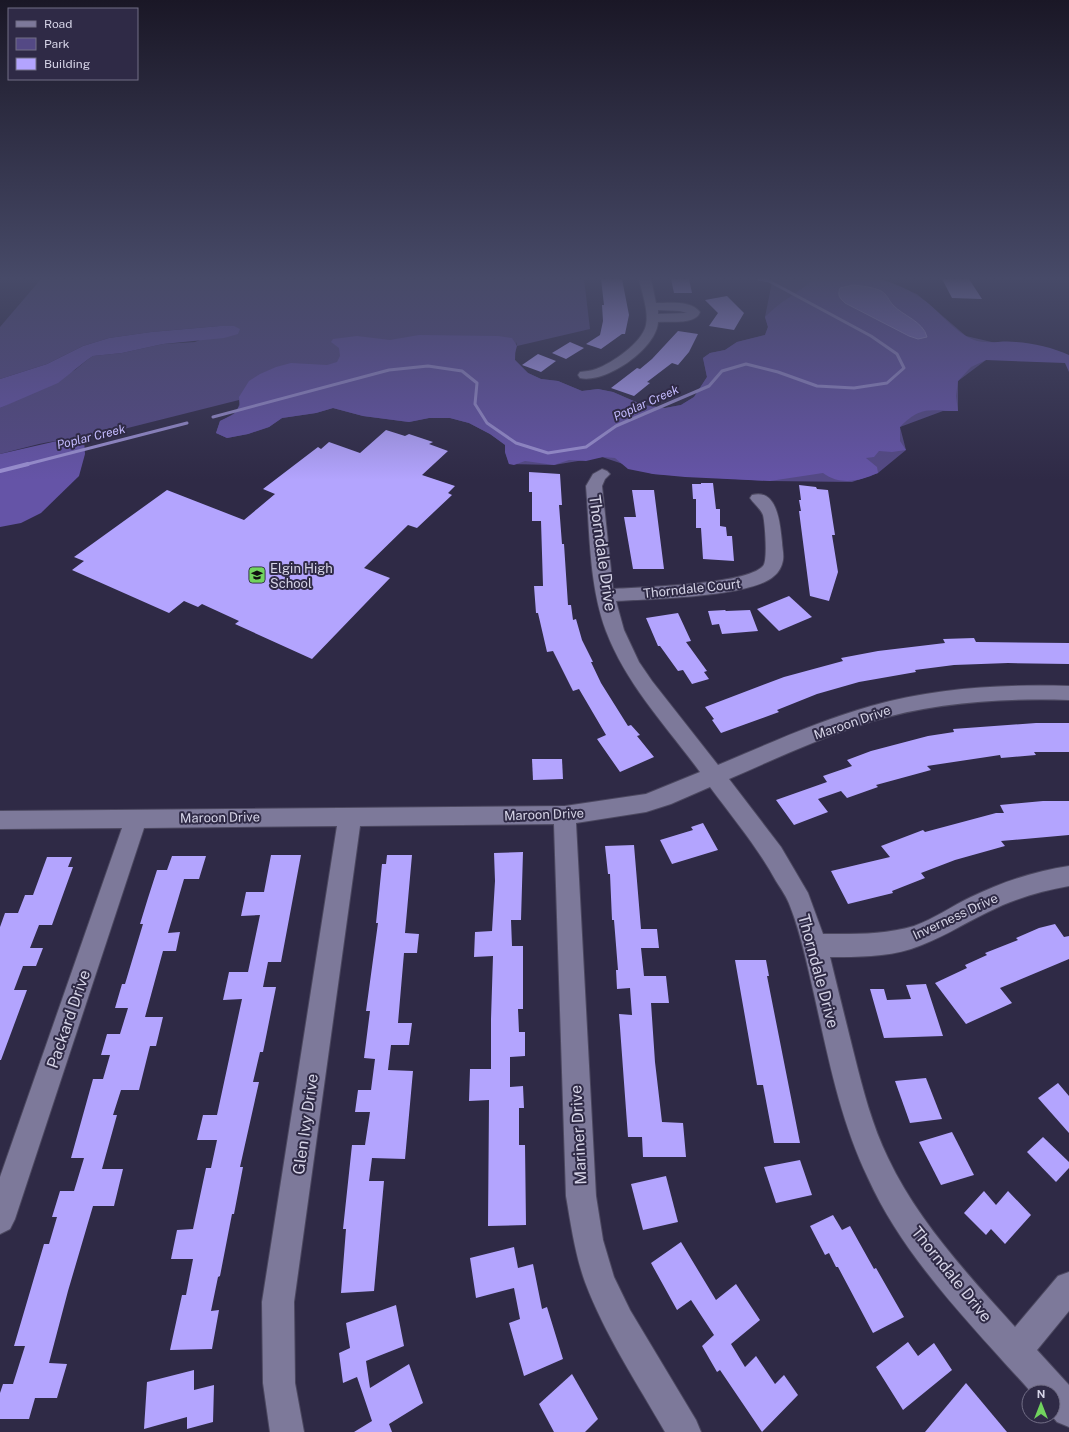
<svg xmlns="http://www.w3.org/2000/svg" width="1069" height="1432" font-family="'Public Sans',sans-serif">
<rect width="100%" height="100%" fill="#2f2a46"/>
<path fill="#544985" d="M41,279h543l6,50 -73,17 -1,-4 -1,18 13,13 13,6 17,2 24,10 16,-2 15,3 30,13 22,3 16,-3 13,-8 13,-20 -4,-19 7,-5 15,-3 12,-8 28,-7 3,-8 -3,-10 7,-35 -13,-3h120l38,15 49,42 30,7 -10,17 -28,21v30h-15l-43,16 6,23 -28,23 -26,9 -82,-1 -117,-7 -51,-17 -48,8 -45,-1 -4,-12 1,-7 -16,-11 -21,-11 -19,-5h-21l-20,4 -46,-6 -30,-8 -17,5 -34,5 -13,9 -21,7 -21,4 -11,-5 4,-12c9,-4 21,-9 19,-21l-155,39c-29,-1 -57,8 -84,15v-46l75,-38 12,-10 6,-4 29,-3 41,-9 32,-2 39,-16h-14l-69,6 -42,6 -26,8 -36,18 -47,15v-52z"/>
<g fill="#6554a7">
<path d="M814,279c21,0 43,-2 63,0 16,2 41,15 52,25 15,13 29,31 48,37 13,3 26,-1 39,1 17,1 38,6 53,13v17l-4,-9 -79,-3 -15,7 -13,14 -2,15 2,15c-27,0 -37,-6 -58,16v14l6,9 -14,2 -13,-1 -5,6 -8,1 11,9 1,6c-19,8 -37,13 -55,0l-53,8 -85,-4 -32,-3 -25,-5 -13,-11 -12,-1 -17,4 -17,-1 -15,5 -29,-4 -11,4 -5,-1 -4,-12v-7l-15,-11 -21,-11 -19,-5h-21l-20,4 -46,-6 -30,-8 -17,5 -34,5 -13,9 -21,7 -21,4 -11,-5 4,-12 14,-7 6,-9 -1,-8 10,-16 11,-7 16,-7 15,-4 36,2 10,-3 3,-6 -1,-8 -8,-6 2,-3 24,-3 33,4 29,-5 79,1 14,2 5,8 -2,7v7l13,13 13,6 17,2 24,10 16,-2 15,3 30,13 22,3 16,-3 13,-8 13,-20 -4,-19 7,-5 15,-3 12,-8 28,-7 3,-8 -3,-10c14,-15 33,-24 49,-38z"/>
<path d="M220,326h14l6,3 -2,5 -14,4 -61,6 -41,9 -29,3 -6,4 -29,23 -58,25v-29l47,-15 36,-18 26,-8 42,-6z"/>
<path d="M70,438l14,1 1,15 -6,22 -38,37 -20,10 -21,4v-73z"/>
</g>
<path fill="#8171c7" stroke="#9a8fd1" d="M853,285c9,1 20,2 28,6 6,3 8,10 12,14 10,11 30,16 34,32l-9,2 -9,-3 -64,-33c-5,-5 -8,-7 -5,-15z"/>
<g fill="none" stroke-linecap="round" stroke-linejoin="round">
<g stroke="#9a8fd1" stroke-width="3">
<path d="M213,417l176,-47 39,-4 34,5 15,12 -2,21 12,19 29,20 32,10 38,-6 30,-21 93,-40 13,-15 24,-7 32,8 39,14 37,2 33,-5 17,-15 -7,-14 -26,-18 -102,-55 -10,-2"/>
<path d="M24,465l163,-42"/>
</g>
<path stroke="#9a8fd1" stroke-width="4" d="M0,471l28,-7"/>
</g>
<g fill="#b3a4fe">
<path d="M601,279h21l7,36 -4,19h-3l-21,15 -15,-5 14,-9 3,-14 -1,-16h2z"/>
<path d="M671,279h18l3,14h-18z"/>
<path d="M942,279h27l13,20 -30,-1z"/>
<path d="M727,296l17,17 -10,17 -25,-4 9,-13 -13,-13z"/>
<path d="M678,331l20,3 -9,18 -11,13 -6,-2 -25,19 3,1 -16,13 -23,-8 26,-20 3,1 12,-10z"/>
<path d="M570,342l14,6 -18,11 -14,-6z"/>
<path d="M538,354l18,7 -15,11 -19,-7z"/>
<path d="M386,430l19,6 4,-2 24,8 -4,2 19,7 -26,24 33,11 -7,7 4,2 -35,33 -9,-3 -44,43 26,10 -78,81 -77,-35 4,-3 -37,-17 -4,3 -14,-6 -15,12 -97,-43 12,-9 -10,-4 93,-67 77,30 31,-26 -12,-5 55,-42 3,2 8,-7 31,11z"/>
<path d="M529,472l31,2 2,31h-3l3,39h2l4,61h3l2,15 3,-1 6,21 11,22h-2l10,21 27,43 3,-1 9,10 -3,1 17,21 -34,15 -23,-33 9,-4 -27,-46 -6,2 -20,-40 -6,1 -9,-39h-2l-2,-27h9l-2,-65h-9v-29h-3z"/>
<path d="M701,483h12l3,26h4v17l6,1 1,9h5l2,25 -31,-2 -2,-31h-5v-29h-3l-1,-15h9z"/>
<path d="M799,485l17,2 1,2 11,1 7,45h-3l6,37 -9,29 -19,-5 -11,-85h2l-2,-11h2z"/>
<path d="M632,490h22l10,79h-31l-9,-52h12z"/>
<path d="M789,596l23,21 -33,14 -22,-22z"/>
<path d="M725,610l1,1 24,-1 8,21 -36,3 -3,-10 -7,1 -4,-14z"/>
<path d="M678,613l13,28 -5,1 21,29 -3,1 5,7 -17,5 -9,-14 -5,1 -18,-25h-2l-12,-28z"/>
<path d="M974,638l2,4 93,1v21l-61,-1 -54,2 -39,5 1,2 -57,10 -42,12 -40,16 2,2 -58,21 -9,-13 2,-1 -9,-12 79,-30 59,-16 -2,-3 37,-7 67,-8 -2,-4z"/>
<path d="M1036,723h33v29h-35l2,3 -35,3 -1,-3 -73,11 4,4 -55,15 2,2 -31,11 -6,-7 -23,8 10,13 -34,13 -18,-25 51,-18 -4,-6 29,-10 -5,-6 24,-9 57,-15 26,-4 -1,-3z"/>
<path d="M532,759h30l1,20 -30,1z"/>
<path d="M1043,801h26v34l-68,6 4,5 -50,14 -34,13 4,5 -33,13 1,2 -45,11 -17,-33 59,-14 -9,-11 42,-16 2,2 71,-19h8l-4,-8z"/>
<path d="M703,823l15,27 -46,14 -12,-24 33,-10 -2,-3z"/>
<path d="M634,845l7,84h16l2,19h-18l3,28h22l3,27h-18l4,59 7,60 21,1 3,34h-43l-1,-20h-14l-9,-123 13,1 -2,-27 -13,1 -1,-19h2l-4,-50h-2l-2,-46h-2l-3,-28z"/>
<path d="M523,852l-2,68h-10l1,26h11v63h-5l1,23h6v24l-15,1v30l13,-1 1,22h-5v37h6l1,80 -38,1 1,-126 -20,1 1,-32h21v-50l2,-63 -19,1 1,-25 17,-1 3,-50 -1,-28z"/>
<path d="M271,855h30l-20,107h-13l-5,25h13l-13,65h-3l-7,30h6l-19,85h3l-9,47h-2l-12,62 -2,1 -7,34 8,-1 -7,39 -42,1 12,-55h4l7,-36h-22l6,-29 16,-1 13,-61h5l6,-28h-20l6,-25h14l25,-116 -19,1 6,-28h19l12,-57 -19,1 5,-24h18z"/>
<path d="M387,855h25l-7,78 14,1 -2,19h-13l-6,70h14l-3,22h-18l-3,25 25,1 -8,88 -33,-1 -3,23h15l-10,110 -33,2 5,-64h-3l9,-84h13l5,-33h-15l3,-22h13l4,-31 -11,-1 6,-47h-4l12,-88h-2l6,-59h4z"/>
<path d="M172,856h34l-7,23h-15l-16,54 12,-1 -4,19h-13l-18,66h18l-7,29h-6l-11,44h-18l-8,25h4l-15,54h21l-9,37h-21l-25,85 -19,72 18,1 -10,34h-22l-6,21h-29v-26l3,-9h10l12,-38h-11l30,-102h5l8,-27h-5l8,-26h14l10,-33h-13l22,-79h10l7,-24h-9l6,-21h13l8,-26h-13l7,-24h3l18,-60h-3l8,-26 9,-28h10z"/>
<path d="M47,857h25l-4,10h5l-21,58h-13l-9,23h13l-7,18h-13l-9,24h13l-26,70h-1v-133l5,-14h13l7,-18h8z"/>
<path d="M1055,924l9,13 5,-1v23l-69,29 12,15 -46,21 -31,-41 32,-15 -2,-3 22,-10 -2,-2 33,-13 -2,-2 23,-10z"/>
<path d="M735,960h31l3,16h-2l33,167h-26l-11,-58h-6z"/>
<path d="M926,984l17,52 -59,2 -14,-49h14l3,11 24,-1 -5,-14z"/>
<path d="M926,1078l16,41 -32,4 -15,-42z"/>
<path d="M1058,1083l11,13v37l-31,-35z"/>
<path d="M952,1132l22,43 -33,10 -22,-43z"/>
<path d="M1043,1137l26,25v6l-13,14 -29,-30z"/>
<path d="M800,1160l12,35 -36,8 -12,-36z"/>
<path d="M666,1176l12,46 -35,8 -12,-46z"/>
<path d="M984,1191l12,14 12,-14 23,24 -26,29 -14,-15 -5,6 -22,-22z"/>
<path d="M833,1215l9,15 8,-4 24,43 2,-1 28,49 -31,16 -35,-66h-2l-7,-14 -4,2 -15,-29z"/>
<path d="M681,1242l35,58 20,-16 24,36 -29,24 14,23 11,-11 19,28 9,-9 14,20 -36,37 -42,-62 -3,2 -15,-26 12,-11 -23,-35 -14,10 -26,-47z"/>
<path d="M514,1247l4,21 15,-4 9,45 5,-2 16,52 -39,17 -15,-53 11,-4 -6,-31 -38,10 -6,-40z"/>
<path d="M396,1305l8,41 -38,15 4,27 39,-24 14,39 -34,21 3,8h-38l18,-11 -15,-44 -14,6 -4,-30 11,-5 -4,-25z"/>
<path d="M908,1342l10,14 16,-13 18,27 -49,40 -27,-43z"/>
<path d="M194,1370v20l20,-5 -1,37 -26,7v-12l-43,12 3,-47z"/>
<path d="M572,1374l26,45 -13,13h-31l-15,-28z"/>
<path d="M966,1383l41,49h-82z"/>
</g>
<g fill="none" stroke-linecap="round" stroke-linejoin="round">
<g stroke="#4c4860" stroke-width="2">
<g id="minor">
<path d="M639,279h12l5,24c13,0 35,-3 44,9 -4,13 -30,9 -42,10 -1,26 -52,62 -78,56l-2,-3 2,-3c5,-1 11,-1 16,-3 16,-6 46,-26 50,-44 3,-13 -4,-32 -7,-46zM658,310l22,1 7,2 -29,1z"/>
<path d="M602,469l5,2 3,3 -5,5 -3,7 11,103c29,-2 133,-4 150,-23 5,-5 2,-43 0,-51 -3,-7 -9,-11 -13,-17l2,-3c26,-7 28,30 30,47 0,5 2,12 1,18 -1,6 -4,12 -9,16 -22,21 -124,23 -158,25l8,29 15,32 13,19 66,84c50,-21 100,-44 153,-59 64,-18 131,-22 198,-20v14c-66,-2 -135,2 -199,22 -48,15 -95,37 -141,57l52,68 27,46 15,41c31,0 61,1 91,-8 20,-7 38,-20 57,-29 31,-15 64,-26 98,-31v20c-28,5 -55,13 -81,26 -25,12 -49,28 -77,37 -26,8 -53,8 -81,8 8,33 16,65 24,97 9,36 18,71 34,104 29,62 81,118 127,169l43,-51 11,-4v39l-32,39 32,35v42l-12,-5 -5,-6 1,-24h-22c-58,-65 -127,-134 -163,-214 -28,-58 -40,-122 -54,-184 -7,-30 -13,-60 -24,-88 -3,-9 -9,-17 -14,-25 -18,-33 -43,-63 -66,-94l-39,17 -25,8 -70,11 20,373 7,44 11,37 16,33 66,110 5,12h-36c-28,-49 -60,-97 -80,-150 -10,-28 -14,-57 -19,-86l-12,-372 -194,2 -66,476 1,81 9,49h-34l-7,-49 -1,-81 75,-476 -193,2 -129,391 -5,10 -10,5v-57l122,-349 -122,1v-18l565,-5 81,-12 54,-22c-33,-45 -74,-88 -94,-141 -17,-46 -16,-97 -20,-145l7,-12z"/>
</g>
</g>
<use href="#minor" fill="#7d799a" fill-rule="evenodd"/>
</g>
<linearGradient id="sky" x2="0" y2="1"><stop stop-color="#1a1726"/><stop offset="0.58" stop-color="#474a68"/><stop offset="1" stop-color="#474a68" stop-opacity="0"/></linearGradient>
<rect width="1069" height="480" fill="url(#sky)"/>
<defs>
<g id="school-square" transform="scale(0.9)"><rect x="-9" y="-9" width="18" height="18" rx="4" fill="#71d35e" stroke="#2f2a46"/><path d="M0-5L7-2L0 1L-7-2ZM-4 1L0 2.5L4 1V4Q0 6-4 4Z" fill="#111"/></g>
</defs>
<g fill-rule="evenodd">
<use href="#school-square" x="257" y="575"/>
</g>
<g text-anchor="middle" stroke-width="4" stroke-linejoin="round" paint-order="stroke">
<g font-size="12" font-style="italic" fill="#c2b9fc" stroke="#2f2a46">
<text transform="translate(646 403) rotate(-24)" y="4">Poplar Creek</text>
<text transform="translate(91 437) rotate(-14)" y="4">Poplar Creek</text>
</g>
<g font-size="13" fill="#d6d4e7" stroke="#2f2a46" text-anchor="start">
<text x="270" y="573">Elgin High<tspan x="270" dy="15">School</tspan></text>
</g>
<g font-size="13" fill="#d6d4e7" stroke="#2f2a46">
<text transform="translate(692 588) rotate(-6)" y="5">Thorndale Court</text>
<text transform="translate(852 722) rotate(-19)" y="5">Maroon Drive</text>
<text transform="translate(544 814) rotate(-2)" y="5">Maroon Drive</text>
<text transform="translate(220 817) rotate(-1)" y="5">Maroon Drive</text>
<text transform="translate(955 916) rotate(-25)" y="5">Inverness Drive</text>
</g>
<g font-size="16" fill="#d6d4e7" stroke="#2f2a46">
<text transform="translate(603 553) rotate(82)" y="6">Thorndale Drive</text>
<text transform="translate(819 971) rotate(75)" y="6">Thorndale Drive</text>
<text transform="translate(68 1019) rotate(-71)" y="6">Packard Drive</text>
<text transform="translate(305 1124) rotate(-82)" y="6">Glen Ivy Drive</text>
<text transform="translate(578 1135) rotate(-93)" y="6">Mariner Drive</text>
<text transform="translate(952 1274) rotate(51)" y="6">Thorndale Drive</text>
</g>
</g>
<rect x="8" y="8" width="130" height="72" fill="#2f2a46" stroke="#726e86"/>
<rect x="16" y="21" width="20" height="6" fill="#7d799a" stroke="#726e86"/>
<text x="44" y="28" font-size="12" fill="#d6d4e7">Road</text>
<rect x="16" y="38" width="20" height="12" fill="#544985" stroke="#726e86"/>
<text x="44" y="48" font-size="12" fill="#d6d4e7">Park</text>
<rect x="16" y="58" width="20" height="12" fill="#b3a4fe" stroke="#726e86"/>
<text x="44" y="68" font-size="12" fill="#d6d4e7">Building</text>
<g transform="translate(1041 1404)"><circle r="19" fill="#2f2a46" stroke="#726e86"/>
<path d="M0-3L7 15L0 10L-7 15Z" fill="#71d35e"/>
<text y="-6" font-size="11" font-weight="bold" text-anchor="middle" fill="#d6d4e7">N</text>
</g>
</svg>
